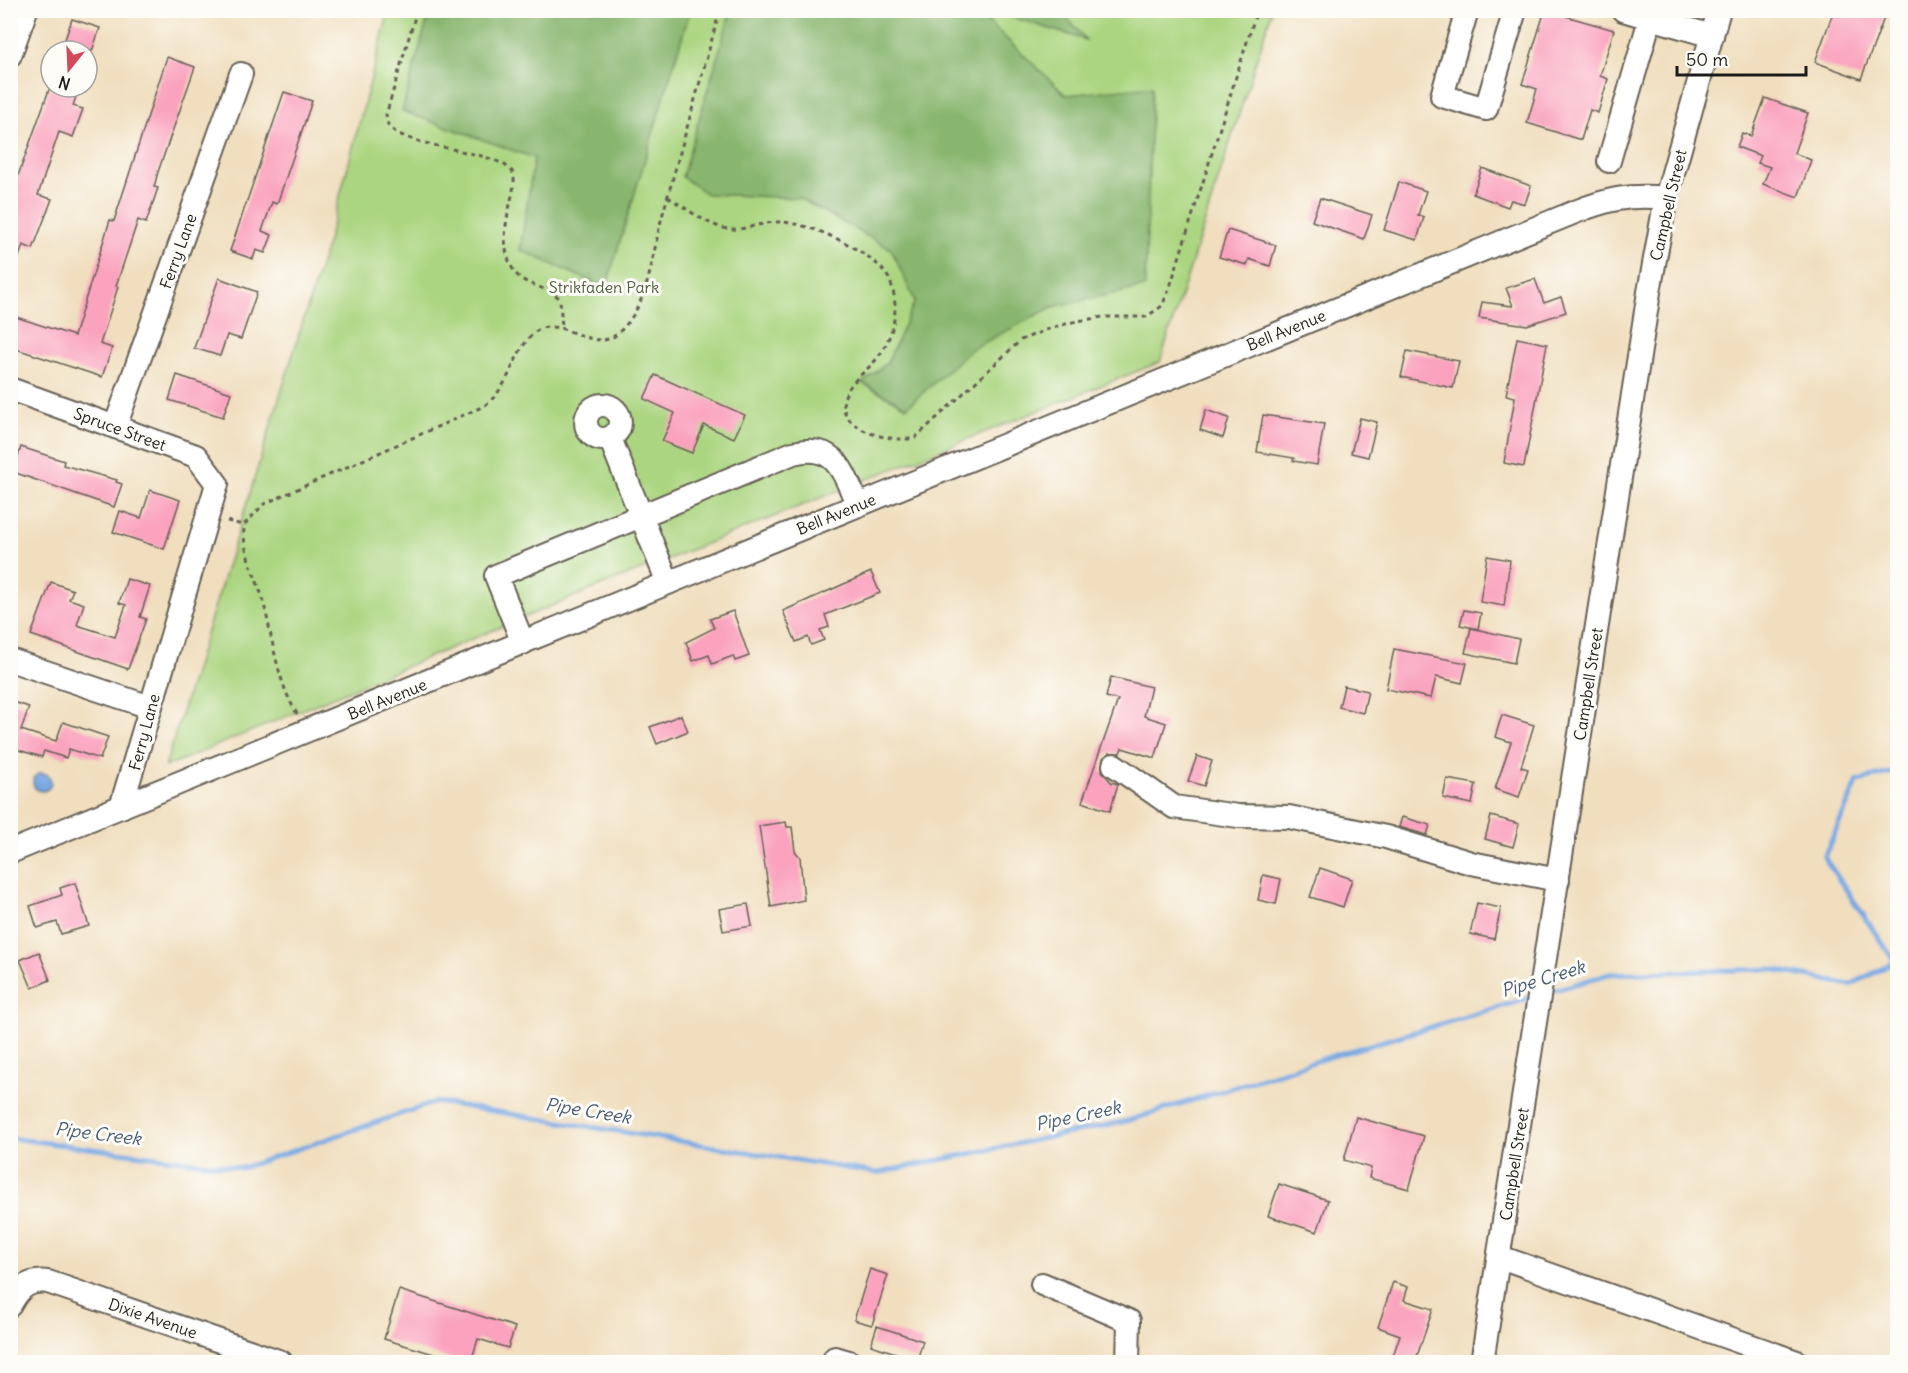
<svg xmlns="http://www.w3.org/2000/svg" width="1908" height="1373" font-family="Delius,sans-serif">
<rect width="100%" height="100%" fill="#fdfcf7"/>
<filter id="ink" filterUnits="userSpaceOnUse"><feTurbulence type="fractalNoise" baseFrequency=".0167" numOctaves="2"/><feDisplacementMap in="SourceGraphic" scale="12" xChannelSelector="R" yChannelSelector="G"/><feConvolveMatrix kernelMatrix="1 2 1 2 8 2 1 2 1" color-interpolation-filters="sRGB"/></filter>
<filter id="wash" filterUnits="userSpaceOnUse"><feTurbulence type="fractalNoise" baseFrequency=".008" numOctaves="4" result="noise"/><feDisplacementMap in="SourceGraphic" scale="24" xChannelSelector="R" yChannelSelector="G"/><feGaussianBlur stdDeviation="1.35" result="paint"/><feColorMatrix in="noise" values="0 0 0 0 0 0 0 0 0 0 0 0 0 0 0 0 0 1.4 0 .05"/><feComposite in="paint" operator="in"/></filter>
<g filter="url(#wash)">
<rect width="100%" height="100%" fill="#f0debe"/>
<path fill="#abd580" stroke="#64784e" stroke-width="1.5" d="M389,11h883l-112,351 -587,235 -408,170 163,-526z"/>
<g fill="#88b66e" stroke="#526945" stroke-width="1.5">
<path d="M430,10l260,1 -84,277 -86,-38 14,-92 -132,-47z"/>
<path d="M731,11h246l89,84 86,-9 -7,201 -93,20 -82,43 -63,57 -45,-24 25,-20 28,-62 -24,-52 -92,-51 -92,-4 -25,-17z"/>
<path d="M992,11h69l25,29z"/>
</g>
<circle fill="#78a8e3" stroke="#4a6280" stroke-width="1.5" cx="42" cy="782" r="9"/>
<g fill="none" stroke-linecap="round" stroke-linejoin="round">
<g stroke="#78a8e3" stroke-width="5">
<path d="M1545,993l64,-19 162,-5 79,16 45,-23 -71,-105 34,-76 40,-10"/>
<path d="M10,1138l232,30 194,-66 441,71 250,-52 202,-64 204,-60"/>
</g>
</g>
<g id="blocks">
<g fill="#faa2be">
<path d="M1545,10l69,20 -14,46 8,3 -10,34 -8,-3 -9,30 -54,-17 10,-34 -15,-5z"/>
<path d="M1834,10h53l-26,69 -46,-17z"/>
<path d="M72,19l28,9 -8,23h-31z"/>
<path d="M167,57l28,10 -37,105 -4,15 4,1 -12,35 -8,-3 -22,66 2,1 -18,57 12,4 -10,29 -92,-30v-32l64,21 36,-116 4,1z"/>
<path d="M50,87h29l-6,19 10,3 -10,28 -14,-5 -21,63 14,4 -19,50 -10,-4 -10,30h-3v-55l4,-10 -4,-2v-22l4,1z"/>
<path d="M284,92l28,9 -35,103 -5,-2 -10,29 10,4 -7,18 -9,-3 -3,9 -23,-8z"/>
<path d="M1765,98l43,15 -14,40 17,7 -13,37 -35,-13 7,-17 -12,-4 3,-7 -24,-9 5,-14 9,3z"/>
<path d="M1482,168l49,18 -6,18 -14,-4 -3,7 -35,-13z"/>
<path d="M1399,182l27,9 -8,24 6,2 -7,23 -33,-10z"/>
<path d="M1320,198l52,17 -8,24 -52,-18z"/>
<path d="M1228,230l48,15 -6,21 -21,-7 -2,6 -28,-8z"/>
<path d="M219,278l38,14 -16,47 -14,-4 -7,21 -26,-8z"/>
<path d="M1535,279l9,24 17,-6 5,15 -39,13 -48,-7 3,-16 31,4 -7,-18z"/>
<path d="M1517,338l30,6 -23,123 -20,-4 11,-66 -9,-2z"/>
<path d="M1407,351l52,10 -6,27 -52,-11z"/>
<path d="M177,375l54,18 -8,24 -54,-17z"/>
<path d="M655,375l90,40 -11,23 -30,-13 -12,28 -30,-12 13,-28 -31,-14z"/>
<path d="M1206,410l23,8 -6,20 -23,-8z"/>
<path d="M1263,415l61,9 -7,41 -24,-4 1,-3 -37,-6z"/>
<path d="M1360,418l17,4 -9,35 -17,-4z"/>
<path d="M21,447l43,14 -1,4 54,15 -1,2 6,2 -8,23 -101,-35z"/>
<path d="M150,490l30,10 -16,49 -51,-17 7,-21 21,7z"/>
<path d="M1487,556l23,4 -6,46 -24,-4z"/>
<path d="M871,572l9,21 -55,22 4,12 -9,3 4,10 -13,5 -3,-8 -12,5 -13,-31z"/>
<path d="M127,579l23,7 -10,31 6,2 -18,50 -97,-34 20,-53 22,8 -4,9 15,5 -7,21 38,12 11,-32 -7,-2z"/>
<path d="M1464,610l17,3 -3,16 -18,-4z"/>
<path d="M733,611l16,45 -14,5 -2,-5 -21,8 -3,-9 -16,6 -7,-19 28,-14 -4,-9z"/>
<path d="M1471,628l48,11 -5,24 -49,-10z"/>
<path d="M1394,649l73,14 -5,20 -26,-6 -5,21 -45,-9z"/>
<path d="M1111,677l40,10 -7,29 22,7 -11,35 -33,-10 -2,5h-11l-6,5 -1,13 9,11 7,2 -8,27 -28,-9 36,-102 -12,-3z"/>
<path d="M1344,686l24,5 -5,22 -24,-6z"/>
<path d="M10,701l19,6 -8,23 35,11 7,-19 45,15 -8,22 -31,-10 -3,9 -22,-7 -2,6 -27,-8 -2,5h-3z"/>
<path d="M681,715l7,16 -31,13 -7,-17z"/>
<path d="M1502,715l32,10 -13,42 7,2 -9,28 -24,-8 16,-47 -16,-5z"/>
<path d="M1197,756l15,5 -8,25 -16,-5z"/>
<path d="M1447,779l29,5 -4,20 -29,-6z"/>
<path d="M1491,816l28,8 -6,23 -28,-8z"/>
<path d="M1402,817l28,8 -3,10 -28,-8z"/>
<path d="M786,822l1,5h5l3,24 5,6 4,43 -33,7 -12,-81z"/>
<path d="M1320,868l32,11 -9,28 -33,-10z"/>
<path d="M1263,875l18,4 -5,25 -18,-4z"/>
<path d="M75,883l14,43 -28,8 -4,-12 -20,6 -7,-22 32,-11 -2,-7z"/>
<path d="M1477,903l24,5 -7,31 -24,-5z"/>
<path d="M748,904l4,22 -29,5 -4,-22z"/>
<path d="M39,952l11,28 -18,8 -12,-28z"/>
<path d="M1356,1117l68,19 -15,53 -40,-11 2,-10 -27,-8z"/>
<path d="M1279,1184l49,16 -11,32 -49,-16z"/>
<path d="M870,1269l18,6 -16,50 -18,-5z"/>
<path d="M1393,1282l15,5 -4,13 29,9 -18,53h-24l9,-27 -22,-8z"/>
<path d="M399,1290l116,37 -7,21 -30,-9 -7,23h-11l-76,-23z"/>
<path d="M877,1326l46,15 -6,19 -46,-15z"/>
</g>
</g>
</g>
<g filter="url(#ink)">
<use href="#blocks" fill-opacity="0" stroke="#666055" stroke-width="1.5"/>
<g fill="none" stroke-linecap="round" stroke-linejoin="round">
<g stroke="#666055" stroke-width="26">
<g id="minor">
<path d="M1467,10l-25,86 44,13 29,-99"/>
<path d="M1623,10l89,26"/>
<path d="M10,55l16,-45"/>
<path d="M1609,161l41,-142"/>
<path d="M10,389l186,67 21,28 -96,323"/>
<circle cx="603" cy="422" r="17"/>
<path d="M115,427l126,-353"/>
<path d="M610,438l58,145"/>
<path d="M523,643l-27,-67 297,-123c44,-11 50,20 65,52"/>
<path d="M10,660l140,47"/>
<path d="M1114,765l60,42 64,9 51,1 97,20 85,26 87,17"/>
<path d="M10,852l1565,-640c33,-13 55,-18 91,-14"/>
<path d="M1500,1257l297,105"/>
<path d="M1042,1284l87,37 -1,41"/>
<path d="M10,1305c9,-17 19,-26 38,-23l233,80"/>
<path d="M834,1362l1,-4 14,4"/>
<path d="M1482,1362l167,-1070 17,-94 53,-188"/>
</g>
</g>
<g stroke="#666055" stroke-width="3" stroke-dasharray="4.5 4.5" stroke-linecap="butt">
<path d="M417,10l-31,105 2,10c15,23 104,24 123,45 13,15 -21,63 3,101 11,17 33,14 46,28l2,30"/>
<path d="M668,197c18,11 40,29 60,32 16,2 33,-7 50,-7 29,-1 101,31 112,59 11,28 3,59 -16,81 -10,11 -24,20 -29,34 -12,34 47,47 70,42l106,-98 30,-12 26,-7 26,-4h43l16,-11 8,-19 87,-277"/>
<path d="M227,521l16,4"/>
<path d="M297,714c-21,-35 -24,-75 -34,-114 -7,-26 -21,-47 -19,-75l20,-21 220,-98c28,-20 28,-54 51,-74 24,-19 59,23 82,2 34,-30 34,-78 45,-117 19,-69 39,-138 58,-207"/>
</g>
<use href="#minor" stroke="#fff" stroke-width="22"/>
</g>
</g>
<g text-anchor="middle" stroke-width="6" stroke-linejoin="round" paint-order="stroke">
<g font-size="16" fill="#1c1c1c" stroke="#fdfcf7">
<text transform="translate(1668 205) rotate(-77)" y="6">Campbell Street</text>
<text transform="translate(178 251) rotate(-70)" y="6">Ferry Lane</text>
<text transform="translate(1286 330) rotate(-22)" y="6">Bell Avenue</text>
<text transform="translate(120 429) rotate(20)" y="6">Spruce Street</text>
<text transform="translate(836 514) rotate(-22)" y="6">Bell Avenue</text>
<text transform="translate(1588 684) rotate(-81)" y="6">Campbell Street</text>
<text transform="translate(387 699) rotate(-22)" y="6">Bell Avenue</text>
<text transform="translate(144 732) rotate(-75)" y="6">Ferry Lane</text>
<text transform="translate(1514 1164) rotate(-81)" y="6">Campbell Street</text>
<text transform="translate(153 1318) rotate(19)" y="6">Dixie Avenue</text>
</g>
<g font-size="16" fill="#4e5d3f" stroke="#fdfcf7">
<text x="604" y="293">Strikfaden Park</text>
</g>
<g font-size="18" font-style="italic" fill="#455b76" stroke="#fdfcf7">
<text transform="translate(1543 979) rotate(-17)" y="6">Pipe Creek</text>
<text transform="translate(588 1111) rotate(9)" y="6">Pipe Creek</text>
<text transform="translate(1078 1116) rotate(-12)" y="6">Pipe Creek</text>
<text transform="translate(98 1134) rotate(7)" y="6">Pipe Creek</text>
</g>
</g>
<rect width="1908" height="1373" fill="none" stroke="#fdfcf7" stroke-width="36"/>
<g transform="translate(69 69) rotate(198)"><circle r="28" fill="#fdfcf7" stroke="#a3a29f" stroke-width="1.5"/>
<path d="M0-4.5L10 22L0 15L-10 22Z" fill="#d1495b"/>
<text y="-9" font-size="16" font-weight="bold" text-anchor="middle" fill="#1c1c1c">N</text>
</g>
<path d="M1677 66v9h129v-9" fill="none" stroke="#1c1c1c" stroke-width="3"/>
<text x="1686" y="66" font-size="18" fill="#1c1c1c" stroke="#fdfcf7" stroke-width="4.5" paint-order="stroke">50 m</text>
</svg>
